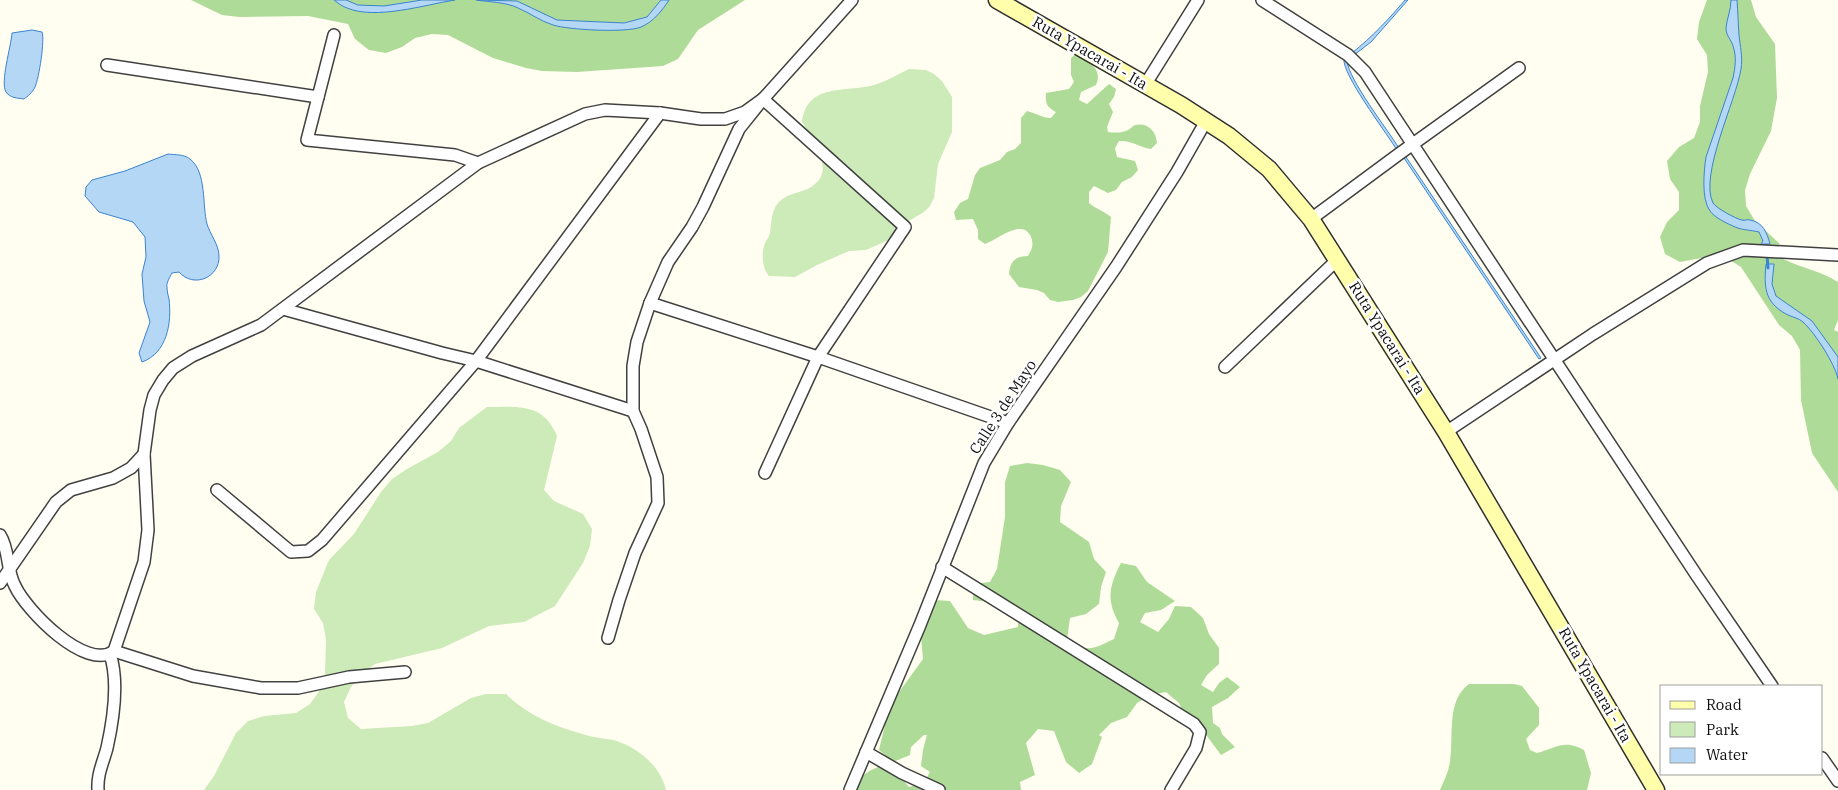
<svg xmlns="http://www.w3.org/2000/svg" width="1838" height="790" font-family="'IBM Plex Serif',serif">
<rect width="100%" height="100%" fill="#fffef0"/>
<g fill="#cdeab9">
<path d="M909,69l17,1 8,4 8,7 10,16v35l-14,32 -4,34 -4,8 -6,6 -22,13 -11,14 -25,11 -17,1 -32,14 -22,12 -26,-1c-7,-8 -8,-23 -4,-33 2,-4 4,-6 5,-10 2,-13 1,-27 14,-35 9,-6 23,-6 31,-14 20,-16 -4,-47 -13,-62 5,-38 40,-30 68,-36 13,-3 27,-11 39,-17z"/>
<path d="M487,407c20,0 48,-4 62,15 3,4 6,9 8,14l-13,54 10,11 29,13 9,15 -2,17 -7,17 -28,43 -31,16 -35,4 -47,22 -67,16 -13,10 -11,13 -7,15 4,16 13,11 51,-3 16,-3 43,-25 15,-4h20c20,20 46,31 73,39 11,4 23,5 34,7 23,6 48,26 53,50h-462l10,-14 22,-43 12,-12 16,-5 32,-3 14,-9 10,-14 5,-16 1,-34 -3,-17 -9,-14 2,-17 13,-32 25,-26 27,-42 11,-13 15,-10 31,-17 13,-11 8,-13z"/>
</g>
<g fill="#afdb98">
<path d="M191,0h554l-47,30 -20,29 -15,7 -86,6 -35,-1 -16,-3 -33,-10 -45,-23 -16,-1 -17,4 -13,9 -16,6 -17,-3 -14,-11 -7,-15 -40,-8 -69,1 -17,-2z"/>
<path d="M1707,0h44l5,17 19,27 2,54 -6,33 -21,43 -5,16 1,16 9,15 24,22 4,16c18,9 38,12 55,23v38l-4,10 4,2v160l-26,-39 -11,-53 -1,-50 -8,-14 -13,-11 -38,-58 -13,-8 -16,-3 -32,6 -15,-8 -5,-17 7,-15 12,-12v-18l-9,-13 -3,-18 12,-14 15,-9 6,-16v-16l8,-34 -1,-17 -10,-16 2,-17z"/>
<path d="M1077,53c12,10 26,15 19,32l-15,7 -2,8 8,4 22,-20 7,5 -2,8 -5,7 4,8 -6,15 1,5c7,1 14,1 20,-2 2,-1 5,-4 7,-5 13,-3 21,6 22,18l-6,6c-12,-2 -20,-9 -32,-8l-4,7 2,9 18,4 3,9 -6,7 -10,5 -6,8 -8,3 -14,-7 -5,6v11c7,6 15,8 22,14l-3,35 -20,39 -7,6 -8,3 -15,2 -8,-2 -6,-7 -7,-3 -18,-3 -10,-13c1,-12 6,-18 19,-18 4,-7 6,-11 3,-19 -8,-20 -34,3 -46,7l-7,-5v-9l-5,-11 -17,1 -2,-8 6,-9 8,-4 7,-24 5,-7 20,-8 7,-8 8,-3 6,-6v-25l6,-7c9,2 15,7 24,7l5,-6c-9,-5 -11,-8 -10,-19l23,-4 5,-7 -3,-7v-17z"/>
<path d="M1027,463l16,2 17,5 11,12 -10,24 -1,16 29,20 5,17 12,13 -5,15 -2,17 -13,10 -16,4 -3,22c21,13 26,9 47,-1l5,-16c-13,-23 -10,-37 2,-60l15,3 11,16 28,19 -14,9 -16,3 -5,9 18,10 11,-13 6,-13 16,1 12,11 6,16 10,14v16l-12,11 -6,10 12,7 6,-9 8,-6 13,10 -12,11 -16,9 1,16 7,5 2,6 13,13 -14,8 -20,-27 -15,-9 -7,-16 -13,-11 -15,3 -14,8 -10,14 -16,6 -12,12 3,2 -10,27 -13,9 -13,-11 -12,-31 -16,-2 -12,14 9,32 -15,7 1,8h-166c2,-15 17,-21 29,-25l14,9 11,13 15,-4 6,-11 -9,-6 2,-16 4,-15h-3l-13,12 -1,8 -17,7 -14,-12 8,-34 7,-17 29,-40 -3,-34 14,-25 16,1 18,27 16,7 34,-8 1,-16 -30,-9 -16,-2v-16l17,-2 7,-13 8,-52v-35l5,-16z"/>
<path d="M1469,684h45l8,2 17,22v17l-13,14 4,11 7,3c19,-5 27,-14 47,-3l7,23 -4,17h-147c4,-9 9,-19 10,-29 4,-25 -4,-61 19,-77z"/>
</g>
<g fill="#b4d7f6" stroke="#3b84ce">
<path d="M334,0h12l12,5 26,1 38,-6h33c-31,5 -79,20 -108,8 -4,-1 -9,-5 -13,-8z"/>
<path d="M476,0l41,1 40,19 67,3 23,-6 14,-17h8c-7,11 -16,22 -28,27 -15,6 -72,3 -88,-2 -13,-4 -23,-12 -35,-17 -12,-6 -29,-6 -42,-8z"/>
<path d="M1405,0h3l-37,42 -17,13 -2,-2c20,-16 37,-34 53,-53z"/>
<path d="M1731,0h6c1,11 1,23 2,35 1,11 4,22 2,34 -5,32 -42,106 -28,134 3,5 23,16 29,17 3,1 5,-1 8,0 13,2 17,13 20,24h-9l2,-3 -4,-9c-8,-2 -19,-2 -26,-6 -7,-3 -19,-9 -23,-15 -9,-12 -6,-41 -4,-54l27,-79c2,-10 4,-21 0,-32 -2,-7 -7,-10 -7,-18 1,-10 5,-18 5,-28z"/>
<path d="M32,30l10,2c3,8 -3,46 -7,55 -3,6 -7,9 -11,12 -7,-1 -14,-1 -18,-7 -6,-10 5,-45 6,-59z"/>
<path d="M1344,59l3,2c2,19 40,68 52,87l-3,1 -1,-2c-10,-16 -53,-73 -51,-88z"/>
<path d="M168,154c7,1 16,0 22,5 17,13 12,47 17,65 3,10 12,21 12,32 1,21 -25,33 -40,16l-7,1c-2,4 -6,10 -5,14 0,4 1,8 2,12 3,24 -2,54 -27,63l-3,-9 11,-31 -6,-21 -2,-27 4,-17 -1,-20 -12,-15 -34,-10 -14,-16 1,-9 6,-7 33,-9z"/>
<path d="M1406,157l135,201 -2,1 -135,-201z"/>
<path d="M1766,264h8l-2,20 4,12 36,25 26,36v22c-3,-15 -23,-46 -35,-57 -4,-4 -12,-5 -17,-8 -22,-12 -22,-28 -20,-50z"/>
</g>
<g fill="none" stroke-linecap="round" stroke-linejoin="round">
<path stroke="#3b84ce" stroke-width="3" d="M1767,255l1,13"/>
<g stroke="#414141" stroke-width="14">
<g id="street">
<path d="M1262,0l86,55 17,17 332,504 75,110"/>
<path d="M334,35l-27,105 148,15 23,8"/>
<path d="M107,65l211,32"/>
<path d="M1145,85l53,-85"/>
<path d="M1311,219l88,-65 120,-86"/>
<path d="M650,303l168,54 190,66"/>
<path d="M283,309l159,44 34,8 157,50"/>
<path d="M1225,367l112,-107"/>
<path d="M1446,432l147,-98 114,-71 36,-13 95,5"/>
<path d="M217,490l74,62 17,-1 14,-11 154,-179 184,-248"/>
<path d="M0,535c10,16 6,35 15,51 11,24 71,86 99,65l30,-89 4,-32 -4,-76 6,-44 4,-15 9,-15 10,-12 19,-12 69,-31 217,-162 107,-49 20,-4 55,3 41,6h24l20,-7 18,-13 142,128 -87,130 -53,116"/>
<path d="M942,567l252,157 6,8 -4,16 -25,42"/>
<path d="M0,583l56,-81 15,-12 42,-12 18,-10 13,-14"/>
<path d="M608,638l11,-38 16,-47 23,-50 -1,-26 -16,-48 -8,-18v-45l4,-24 13,-39 18,-41 24,-35 11,-20 36,-78 24,-30 89,-99"/>
<path d="M114,651l79,25 68,12h37l51,-11 56,-5"/>
<path d="M866,752l36,21 37,17"/>
<path d="M1822,758l16,23"/>
<path d="M98,790c-1,-16 5,-27 9,-42 6,-27 12,-67 3,-94"/>
<path d="M850,790l70,-165 64,-162 24,-40 108,-156 61,-95 29,-51"/>
</g>
</g>
<g stroke="#303030" stroke-width="19">
<path id="secondary" d="M997,0l184,105 48,31 40,33 42,50 135,213 210,358"/>
</g>
<use href="#street" stroke="#fff" stroke-width="11"/>
<use href="#secondary" stroke="#fffeab" stroke-width="16"/>
</g>
<g text-anchor="middle" stroke-width="5" stroke-linejoin="round" paint-order="stroke">
<g font-size="15" fill="#0e0e0e" stroke="#fff">
<text transform="translate(1090 53) rotate(30)" y="5">Ruta Ypacarai - Ita</text>
<text transform="translate(1387 338) rotate(58)" y="5">Ruta Ypacarai - Ita</text>
<text transform="translate(1003 407) rotate(-57)" y="5">Calle 3 de Mayo</text>
<text transform="translate(1595 685) rotate(60)" y="5">Ruta Ypacarai - Ita</text>
</g>
</g>
<rect x="1660" y="685" width="162" height="90" fill="#ffffff" stroke="#9f9f9f"/>
<rect x="1670" y="701" width="25" height="8" fill="#fffeab" stroke="#9f9f9f"/>
<text x="1706" y="710" font-size="15" fill="#0e0e0e">Road</text>
<rect x="1670" y="722" width="25" height="15" fill="#cdeab9" stroke="#9f9f9f"/>
<text x="1706" y="735" font-size="15" fill="#0e0e0e">Park</text>
<rect x="1670" y="748" width="25" height="15" fill="#b4d7f6" stroke="#9f9f9f"/>
<text x="1706" y="760" font-size="15" fill="#0e0e0e">Water</text>
</svg>
